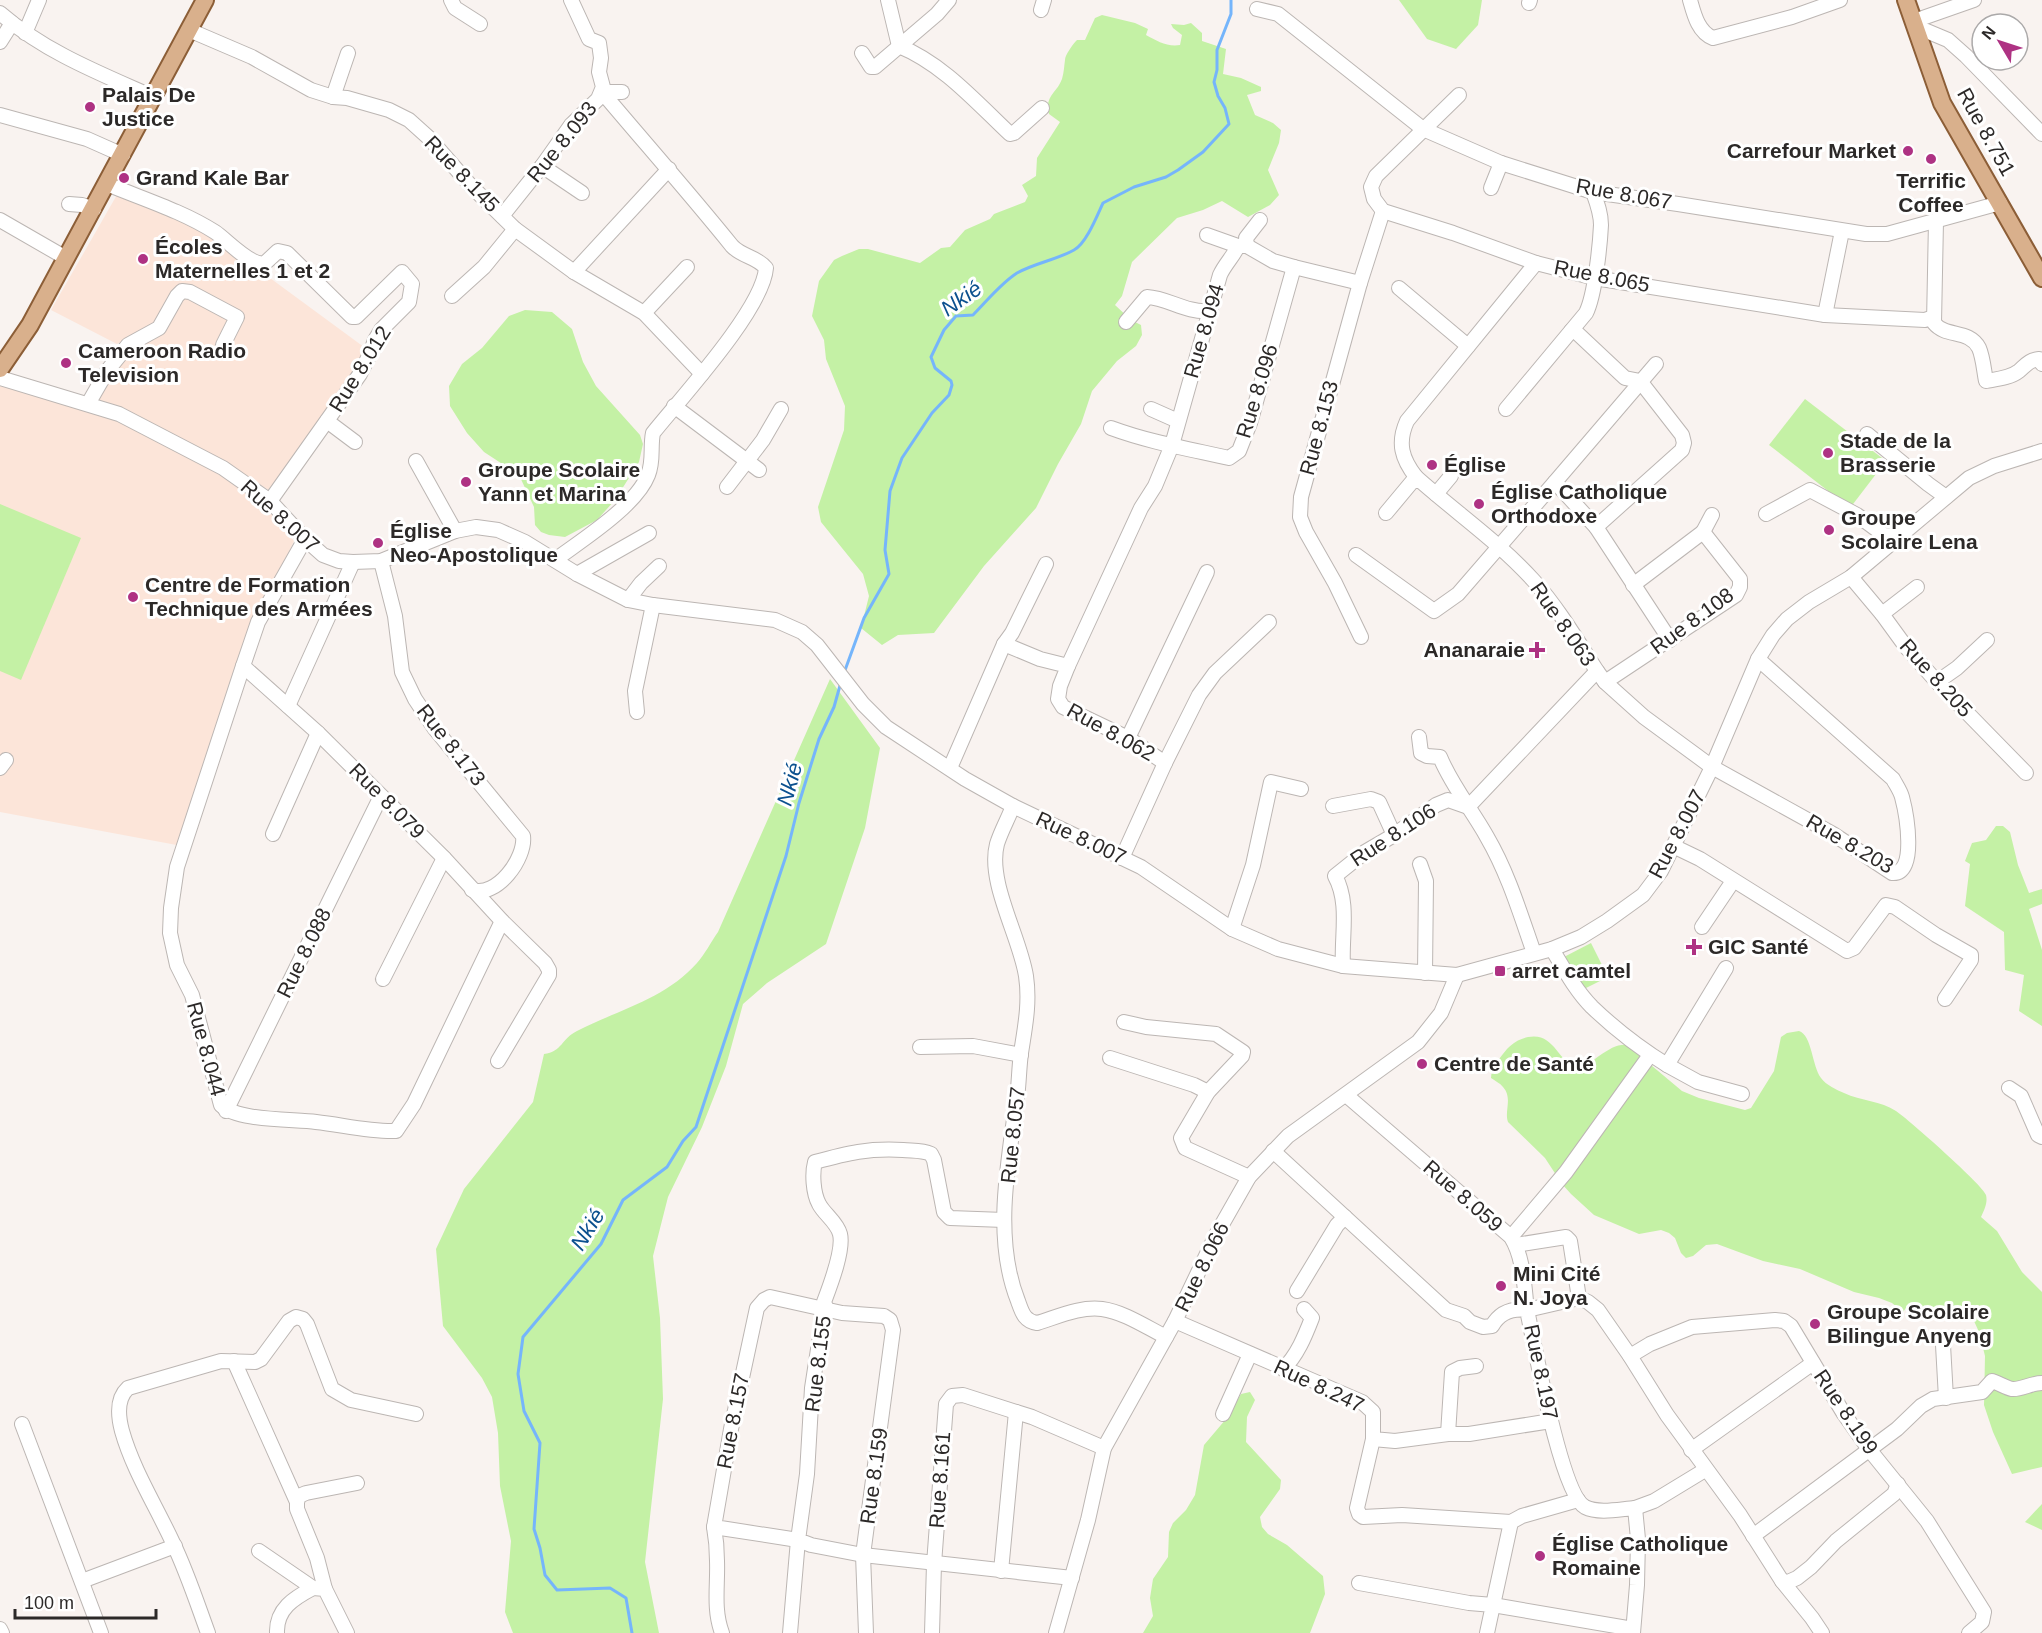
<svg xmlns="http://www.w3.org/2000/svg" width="2042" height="1633" font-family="Arial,sans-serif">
<rect width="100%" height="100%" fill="#f9f3f0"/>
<g fill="#fce5d9">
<path d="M118,193l88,38 162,119 -96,142 -40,-25 -92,-50 -45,-17 54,-73 -32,17 -66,-34z"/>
<path d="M0,384l117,33 109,56 42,32 26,36 -16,33 -96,272 -182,-34z"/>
</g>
<g fill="#c4f1a5">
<path d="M1399,0h83l-4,25 -22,24 -29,-10z"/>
<path d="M1102,15l33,8 13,6 -2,6c11,6 21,12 34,10l2,-10 -9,-7 -2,-4 13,1 7,-2 11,10v8l24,8 -3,25 18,4 20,9v4l-14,4 8,20 18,8 8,7 -2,13 -11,27 11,25 -9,10 -22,12 -26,-16 -19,9 -26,8 -45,44 -10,34 -7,9 16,15 10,5 1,10 -6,11 -19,15 -25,30 -11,33 -23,40 -22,44 -52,58 -50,67 -36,2 -16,10 -21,-17 8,-32 -6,-22 -42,-52 -3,-15 26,-77 1,-24 -19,-47 -2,-19 -12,-24 7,-35 15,-21 8,-4 17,-7h9l52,14 21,-15 9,-1 15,-17 25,-11 4,-5 31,-12 3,-6 -6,-11 14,-9 1,-18 23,-36 -11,-8c-5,-18 8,-21 13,-35 2,-7 2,-12 3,-19 0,-5 8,-16 12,-20h8l10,-22z"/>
<path d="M525,310l27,2 20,17 11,33 13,24 44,49 3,9 -4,18 -24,38 -18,20 -32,17 -16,-2 -8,-3 -6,-7 -1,-18 -15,-32 -35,-23 -17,-19 -17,-27 -1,-20 13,-22 20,-16 27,-32z"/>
<path d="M1805,399l81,62 -36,47 -81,-63z"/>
<path d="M0,504l81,34 -60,142 -21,-9z"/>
<path d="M830,679l50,69 -15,80 -39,116 -59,39 -24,21 -17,62 -24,61 -34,70 -15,59 7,62 3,81 -18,163 14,71h-146l-8,-21 6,-71 -11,-55 -2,-53 -6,-36 -10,-19 -39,-52 -7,-77 28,-60 69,-87 11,-48c18,-2 18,-16 33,-23 41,-21 88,-32 120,-68 8,-9 14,-21 21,-31z"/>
<path d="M1996,826h7l7,6 8,33 11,28 13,-4v15l-13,5 13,41v76l-23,-15 5,-36 -19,-5 -1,-38 -39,-26 5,-42 -5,-3 7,-18 14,-3z"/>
<path d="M1591,943l17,34 -24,12 -22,-31z"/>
<path d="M1799,1031c13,4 13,35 22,47 5,7 16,12 23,15 17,8 37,8 52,18 12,8 88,75 90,84 2,8 -2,15 -5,22l16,14 25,41 20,20v175l-30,7 -19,-42 -9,-27 1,-49 -6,-24 -10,-22 -17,-3 -46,1 -3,4 -11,-9 -13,-5 -25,-6 -54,-23 -37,-8 -46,-17 -11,1 -13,11 -7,2 -5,-5 -6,-15 -6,-5 -8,-3 -22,4 -45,-19 -23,-21 -9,-10 -17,-26 -37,-36c-4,-11 5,-24 -5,-35 -3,-4 -8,-6 -12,-9 0,-11 10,-21 16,-29 6,-6 12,-10 21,-12 26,-5 29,23 49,32 17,-5 32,-26 50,-24l55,46 17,7 46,12 6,-2 23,-37 7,-34 6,-4z"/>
<path d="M1250,1392l5,8 -8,17 -1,25 35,38 -1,9 -20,28 2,10 6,7 19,11 36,31 2,18 -15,39h-167l10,-17 -3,-18 3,-19 15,-22 1,-25 4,-9 13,-13 9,-15 9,-50 22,-26 15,-25z"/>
<path d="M2042,1504v26l-17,-8z"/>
</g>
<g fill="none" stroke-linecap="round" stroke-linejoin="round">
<g stroke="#75b5fb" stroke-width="3">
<path d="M844,673l20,-55 25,-44 -4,-24 5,-59 12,-33 30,-45 17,-18 3,-10 -1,-4 -16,-13 -4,-11 13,-27 12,-14 17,-1c14,-14 27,-31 44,-42 18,-10 39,-13 57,-23 12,-6 23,-34 29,-47l31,-16 32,-10 12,-7 25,-18 26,-28 -4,-16 -7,-12 -4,-14 3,-12v-20l14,-36v-14"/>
<path d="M632,1633l-6,-35 -16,-10 -53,2 -12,-15 -5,-27 -6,-19 6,-86 -16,-32 -6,-37 5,-37 78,-93 22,-44 44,-33 16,-26 13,-14 90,-271 13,-53 20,-64 15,-32 7,-25"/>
</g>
<g stroke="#bcb6b3" stroke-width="16">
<g id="minor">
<path d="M451,0l4,8 25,16"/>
<path d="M888,0l11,46c44,18 77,56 111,88l4,-1 28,-25"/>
<path d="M1690,0c4,14 8,32 23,38l79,-21 48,-17"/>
<path d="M1529,3l1,-3"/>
<path d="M1257,9l21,5 145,115 78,34 92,29 85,12 188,30h21l113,-31"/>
<path d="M1041,10l3,-10"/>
<path d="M0,13c45,39 99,60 153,84"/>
<path d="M1914,21l60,-21"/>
<path d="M1917,27l31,13 18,16 76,78"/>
<path d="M189,30l63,27 59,33 22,7 14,1 42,12 20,10 20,18 42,48 44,43 59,43 70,41 58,61"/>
<path d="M25,33l14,-33"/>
<path d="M0,42l12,-19"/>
<path d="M862,53l9,14h4l62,-53 12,-14"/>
<path d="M602,92h20"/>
<path d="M1459,95l-83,81 -5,11 3,12 9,12 70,22 83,30 59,15 230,37 100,5 8,-3"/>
<path d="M333,97l15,-44"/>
<path d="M0,115l87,24 36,16"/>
<path d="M542,166l40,27"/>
<path d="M107,184c36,15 75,27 108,48 12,8 36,35 50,31l13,-12 9,2 65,64h4l46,-45 10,12 -3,18 -28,28 -6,10 -5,14 -10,20 -90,127"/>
<path d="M1491,188l10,-25"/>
<path d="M69,204l13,1 12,4"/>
<path d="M502,216l40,-50 29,-41 27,-26 5,-12 -4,-15 2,-14 -2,-15 -10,-4 -18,-39"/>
<path d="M0,220l66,38"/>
<path d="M1936,221l-2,102c12,15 35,6 45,25 4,9 5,23 7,33 11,-2 24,-3 33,-10 7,-6 10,-11 20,-12l3,5"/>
<path d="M1207,235l31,11"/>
<path d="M1247,246l-1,-8 14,-18"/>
<path d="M574,272l95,-103"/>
<path d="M1399,288l69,58"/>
<path d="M452,296l32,-29 31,-38"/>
<path d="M644,313l43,-46"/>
<path d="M1825,315l17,-84"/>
<path d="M1126,322l21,-25c21,1 39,16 62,14"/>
<path d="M1571,331l5,1 49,46 15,3 42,54 2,8 -2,7 -86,77 74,113"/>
<path d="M0,378l119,36 104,54 47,33 35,38 18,16 16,6 14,1 28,-1 74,-30 21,-4 22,3 27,12 52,32 51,26 25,5 122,15 27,12 15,13 46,59 23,23 79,52 48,27 128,61 91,62 46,20 65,17 114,9 95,-26 29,-12 26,-16 36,-26 18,-24 51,-104 46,-108 15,-24 14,-16 22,-17 42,-25 118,-99 25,-12 48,-15"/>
<path d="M88,404l19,-33 21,-26 31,-17 18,-32 5,-5 8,1 47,25 -14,28"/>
<path d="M674,406l85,64"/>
<path d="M1151,409l27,12"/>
<path d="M1506,409l80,-96c9,-18 14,-68 15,-88 0,-12 -4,-22 -8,-33"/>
<path d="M327,421l28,21"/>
<path d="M1111,428c38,14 78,21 118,30l10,-7 11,-28 44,-156 66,16"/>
<path d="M1867,434l61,50 18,13"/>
<path d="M416,461l39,70"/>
<path d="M1416,477c-14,-18 -19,-34 -9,-56l129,-158"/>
<path d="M727,487l36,-47 18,-31"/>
<path d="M1436,494l15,-18"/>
<path d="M1386,513l30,-36c39,35 83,65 118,104 24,27 43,59 63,90l8,11 39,35 68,50 121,67 59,39c26,2 14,-61 10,-76 -2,-7 -6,-12 -9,-18l-135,-120"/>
<path d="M1766,514l44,-24 47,25 27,20 15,1"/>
<path d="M1596,527l-41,-45 101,-118"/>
<path d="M1703,532l9,-17"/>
<path d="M305,539l-47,83 -15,44 75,67 126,125 58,63 43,42 4,7v5l-51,86"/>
<path d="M1356,555l78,56 24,-17 97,-112"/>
<path d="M555,560c27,-20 81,-54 93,-85 6,-14 2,-28 5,-42 28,-35 110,-124 113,-165 -10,-12 -24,-11 -34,-22 -42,-52 -87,-103 -130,-154"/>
<path d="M381,561l14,55 7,56 13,27 20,30 88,107c3,22 -26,62 -51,54"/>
<path d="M577,574l72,-41"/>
<path d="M1851,577l31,37 24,33 31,35 89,91"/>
<path d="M628,600l13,-17 18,-17"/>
<path d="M1882,614l35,-27"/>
<path d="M1361,637l-26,-54 -29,-51 -6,-15 1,-20 59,-214 23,-72"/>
<path d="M1004,644l36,15 28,7 -8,20 -2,13 5,8 65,31 37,25 -43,95"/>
<path d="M243,666l-66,201 -6,41 -1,25 7,32 15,30 29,110c16,16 72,14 95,17 27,3 53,10 80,9l18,-27 88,-183"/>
<path d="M1068,666l73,-158 14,-22 17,-41 48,-170c5,-11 13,-18 18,-29h9l26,15 21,6"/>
<path d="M1605,682l131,-87 4,-8v-8l-37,-47 -70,53"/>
<path d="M1937,682l20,-14 30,-28"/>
<path d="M288,706l65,-144"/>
<path d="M637,712l-2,-21 18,-86"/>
<path d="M1419,737l2,16 6,3 13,1c12,29 32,53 47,80 21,36 33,76 47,116"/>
<path d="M1128,738l79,-166"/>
<path d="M1165,763l34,-68 16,-22 54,-51"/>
<path d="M0,768l6,-8"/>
<path d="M950,768l54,-124 8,-11 34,-69"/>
<path d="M1013,806c-5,13 -12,25 -16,38 -10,38 23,93 29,132 4,27 -1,51 -5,77 -2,15 -2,30 -4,45 -9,66 -24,140 1,203 4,11 6,20 19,22 20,-6 44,-17 65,-14 22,3 44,18 64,28"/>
<path d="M1333,806l38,-7 8,3 15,33"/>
<path d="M273,834l45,-101"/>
<path d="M1673,846l27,13 147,92 7,-3 32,-43 9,2 41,28 35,20v5l-26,39"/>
<path d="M1420,864l6,17 -1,92"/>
<path d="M1702,927l31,-46"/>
<path d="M1232,929l21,-64 18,-83 30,7"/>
<path d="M1552,949c12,20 24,42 40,58 23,22 49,42 75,58l59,-97"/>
<path d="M1343,966c-2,-29 7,-63 -8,-90l30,-24 29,-17 42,-30 12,-5 20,7 129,-136"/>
<path d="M383,979l61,-121"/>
<path d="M1124,1022l22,5 70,7 27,18 -1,4 -34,36 -27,46 4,10 64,29"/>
<path d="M920,1047l53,-1 48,9"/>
<path d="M1110,1058l84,27 14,7"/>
<path d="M1667,1065l31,17 44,12"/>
<path d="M2009,1088l12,8 17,39 4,2"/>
<path d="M1346,1095l165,142c13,21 13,49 16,73l52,-12 9,4 10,8 32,46 37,59 73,100 42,66 30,37 10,15"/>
<path d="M226,1111l155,-315"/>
<path d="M1273,1151l173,159 18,6 6,6 13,5 9,-1c8,-14 20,-18 35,-16 7,32 34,184 58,197 14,7 35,2 50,1l3,31 -1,46 -4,48"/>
<path d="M1004,1220l-54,-2 -6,-6 -10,-52 -3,-6c-9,-4 -18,-3 -28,-4 -35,-2 -55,3 -88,12 -3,11 -2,31 4,42 5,10 18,18 21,30 4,16 -10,52 -16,68l3,8 -4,7 -11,71 -5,86 -9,66 13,5 52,10 209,23"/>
<path d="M1511,1237l55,-65 84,-117"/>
<path d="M1516,1245l50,-8 4,4 9,57"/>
<path d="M1297,1291l40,-66 8,-8"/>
<path d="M1175,1321l187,81 11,10v27l22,2 53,-7h21l82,-13"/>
<path d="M1943,1345l3,53"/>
<path d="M1630,1356l20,-12 42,-17 83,-7 9,1 7,5 53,88 24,34 59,73 57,91 -2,10 -13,11"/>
<path d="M234,1361l63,141"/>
<path d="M1283,1369c14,-13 22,-33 29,-51l-8,-9"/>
<path d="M1223,1414l27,-60"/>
<path d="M22,1424l79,209"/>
<path d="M1448,1434l4,-62 8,-4 16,-2"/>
<path d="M1373,1439l-16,69 2,6 4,3 39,-2 109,7"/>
<path d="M1691,1450l122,-87"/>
<path d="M1578,1500l-56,16 -11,6 -18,83 140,24"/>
<path d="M1635,1508l19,-7 51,-31"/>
<path d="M714,1527c2,11 3,22 3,34 1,24 -4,48 5,72"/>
<path d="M1753,1536l144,-107 24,-23 12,-7 49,-7 10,-11c7,2 14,7 20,8 9,1 19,-6 30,-6"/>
<path d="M259,1551l54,37 12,1 22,44"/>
<path d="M1001,1571l15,-159 16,5 72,31"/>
<path d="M82,1581l93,-35"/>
<path d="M1782,1581l6,1 9,-4 14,-11 25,-26 58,-47 4,-10"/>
<path d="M1359,1583l110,20 24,2 -6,28"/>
<path d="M325,1589l-8,-31 -20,-49v-7l2,-6 7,-3 51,-10"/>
<path d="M0,1629l2,4"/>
<path d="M208,1633c-11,-30 -21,-61 -35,-90 -17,-37 -40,-73 -51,-112 -4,-15 -5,-33 6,-43l93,-27 34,1 6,-3 28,-38 7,-4 7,2 4,5 25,65 19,11 65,14"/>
<path d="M277,1633c-1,-24 17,-35 36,-45"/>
<path d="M790,1633l8,-93 -84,-13 17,-98 26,-121 7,-8 6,-3 72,16 42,3 6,4 3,10 -30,225 3,78"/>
<path d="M932,1633l2,-69 12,-160 6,-8 11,-1 53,17"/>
<path d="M1056,1633l32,-113 16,-72 71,-127 41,-86 33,-58 39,-41 130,-94 23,-29 16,-38"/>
</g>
</g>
<g stroke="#8c5e37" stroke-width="20">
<g id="major">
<path d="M1906,0l36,103 100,175"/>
<path d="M0,369l30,-44 175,-325"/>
</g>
</g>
<use href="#minor" stroke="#fff" stroke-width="14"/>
<use href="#major" stroke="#d9b08c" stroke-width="16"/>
</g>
<g fill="#ae3283" stroke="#fff" stroke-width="2">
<circle cx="90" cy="107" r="6"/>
<circle cx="1908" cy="151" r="6"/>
<circle cx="1931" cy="159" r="6"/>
<circle cx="124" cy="178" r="6"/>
<circle cx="143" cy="259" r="6"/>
<circle cx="66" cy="363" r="6"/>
<circle cx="1828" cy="453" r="6"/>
<circle cx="1432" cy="465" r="6"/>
<circle cx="466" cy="482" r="6"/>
<circle cx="1479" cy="504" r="6"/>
<circle cx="1829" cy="530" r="6"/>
<circle cx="378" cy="543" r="6"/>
<circle cx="133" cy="597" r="6"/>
<path d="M1534 641h6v6h6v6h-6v6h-6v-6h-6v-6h6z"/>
<path d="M1691 938h6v6h6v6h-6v6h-6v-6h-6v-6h6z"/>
<rect x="1494" y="965" width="12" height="12" rx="3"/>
<circle cx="1422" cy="1064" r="6"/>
<circle cx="1501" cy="1286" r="6"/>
<circle cx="1815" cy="1324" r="6"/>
<circle cx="1540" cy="1556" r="6"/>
</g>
<g text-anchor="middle" stroke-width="6" stroke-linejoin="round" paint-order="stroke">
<g font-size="21" font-weight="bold" fill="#2c2928" stroke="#fff" text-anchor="start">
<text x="102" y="102">Palais De<tspan x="102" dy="24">Justice</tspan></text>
<text x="1896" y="158" text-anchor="end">Carrefour Market</text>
<text x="136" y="185">Grand Kale Bar</text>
<text x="1931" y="188" text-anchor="middle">Terrific<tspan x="1931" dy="24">Coffee</tspan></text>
<text x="155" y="254">Écoles<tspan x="155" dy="24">Maternelles 1 et 2</tspan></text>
<text x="78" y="358">Cameroon Radio<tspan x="78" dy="24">Television</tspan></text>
<text x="1840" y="448">Stade de la<tspan x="1840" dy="24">Brasserie</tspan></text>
<text x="1444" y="472">Église</text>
<text x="478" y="477">Groupe Scolaire<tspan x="478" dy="24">Yann et Marina</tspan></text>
<text x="1491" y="499">Église Catholique<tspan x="1491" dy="24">Orthodoxe</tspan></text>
<text x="1841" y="525">Groupe<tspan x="1841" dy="24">Scolaire Lena</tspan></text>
<text x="390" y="538">Église<tspan x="390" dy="24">Neo-Apostolique</tspan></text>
<text x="145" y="592">Centre de Formation<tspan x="145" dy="24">Technique des Armées</tspan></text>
<text x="1525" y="657" text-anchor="end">Ananaraie</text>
<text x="1708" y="954">GIC Santé</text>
<text x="1512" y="978">arret camtel</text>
<text x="1434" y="1071">Centre de Santé</text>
<text x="1513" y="1281">Mini Cité<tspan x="1513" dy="24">N. Joya</tspan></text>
<text x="1827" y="1319">Groupe Scolaire<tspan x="1827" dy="24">Bilingue Anyeng</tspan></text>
<text x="1552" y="1551">Église Catholique<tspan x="1552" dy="24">Romaine</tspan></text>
</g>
<g font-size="21" fill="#2c2928" stroke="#fff">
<text transform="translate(1986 132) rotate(61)" y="7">Rue 8.751</text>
<text transform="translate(562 142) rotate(-51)" y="7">Rue 8.093</text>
<text transform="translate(462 174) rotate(46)" y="7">Rue 8.145</text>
<text transform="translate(1624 194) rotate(10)" y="7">Rue 8.067</text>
<text transform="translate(1602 276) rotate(11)" y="7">Rue 8.065</text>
<text transform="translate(1204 331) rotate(-74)" y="7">Rue 8.094</text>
<text transform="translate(360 369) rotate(-58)" y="7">Rue 8.012</text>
<text transform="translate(1257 391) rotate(-73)" y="7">Rue 8.096</text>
<text transform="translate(1319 428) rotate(-75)" y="7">Rue 8.153</text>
<text transform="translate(280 516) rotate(42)" y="7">Rue 8.007</text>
<text transform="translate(1692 621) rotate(-36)" y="7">Rue 8.108</text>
<text transform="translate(1563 624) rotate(55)" y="7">Rue 8.063</text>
<text transform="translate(1936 678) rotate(48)" y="7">Rue 8.205</text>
<text transform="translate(1111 732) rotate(29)" y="7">Rue 8.062</text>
<text transform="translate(451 745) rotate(52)" y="7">Rue 8.173</text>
<text transform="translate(387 801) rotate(45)" y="7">Rue 8.079</text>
<text transform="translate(1677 834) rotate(-62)" y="7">Rue 8.007</text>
<text transform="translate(1393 835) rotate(-33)" y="7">Rue 8.106</text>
<text transform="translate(1081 838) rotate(25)" y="7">Rue 8.007</text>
<text transform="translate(1850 844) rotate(30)" y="7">Rue 8.203</text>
<text transform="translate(304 953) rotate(-64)" y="7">Rue 8.088</text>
<text transform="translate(206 1049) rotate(75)" y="7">Rue 8.044</text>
<text transform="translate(1013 1135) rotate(-84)" y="7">Rue 8.057</text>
<text transform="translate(1463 1196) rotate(41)" y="7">Rue 8.059</text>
<text transform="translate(1202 1267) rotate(-64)" y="7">Rue 8.066</text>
<text transform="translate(818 1364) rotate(-83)" y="7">Rue 8.155</text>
<text transform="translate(1541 1372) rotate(78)" y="7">Rue 8.197</text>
<text transform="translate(1319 1386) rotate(25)" y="7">Rue 8.247</text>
<text transform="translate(1846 1412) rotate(56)" y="7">Rue 8.199</text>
<text transform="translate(733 1421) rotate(-79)" y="7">Rue 8.157</text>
<text transform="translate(874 1476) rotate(-82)" y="7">Rue 8.159</text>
<text transform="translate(940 1480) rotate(-86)" y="7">Rue 8.161</text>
</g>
<g font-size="22" font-style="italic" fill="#0c518f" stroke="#fff">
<text transform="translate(961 298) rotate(-35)" y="8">Nkié</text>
<text transform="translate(789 784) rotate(-75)" y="8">Nkié</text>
<text transform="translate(587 1229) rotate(-58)" y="8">Nkié</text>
</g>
</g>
<g transform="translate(2000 42) rotate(309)"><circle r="28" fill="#ffffff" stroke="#aba9a9" stroke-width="1.5"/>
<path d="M0-4.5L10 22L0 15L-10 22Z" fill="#ae3283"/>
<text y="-9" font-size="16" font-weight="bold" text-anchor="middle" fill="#2c2928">N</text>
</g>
<path d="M15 1609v9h141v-9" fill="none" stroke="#2c2928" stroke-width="3"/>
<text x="24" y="1609" font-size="18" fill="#2c2928" stroke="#ffffff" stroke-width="4.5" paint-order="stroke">100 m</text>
</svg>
